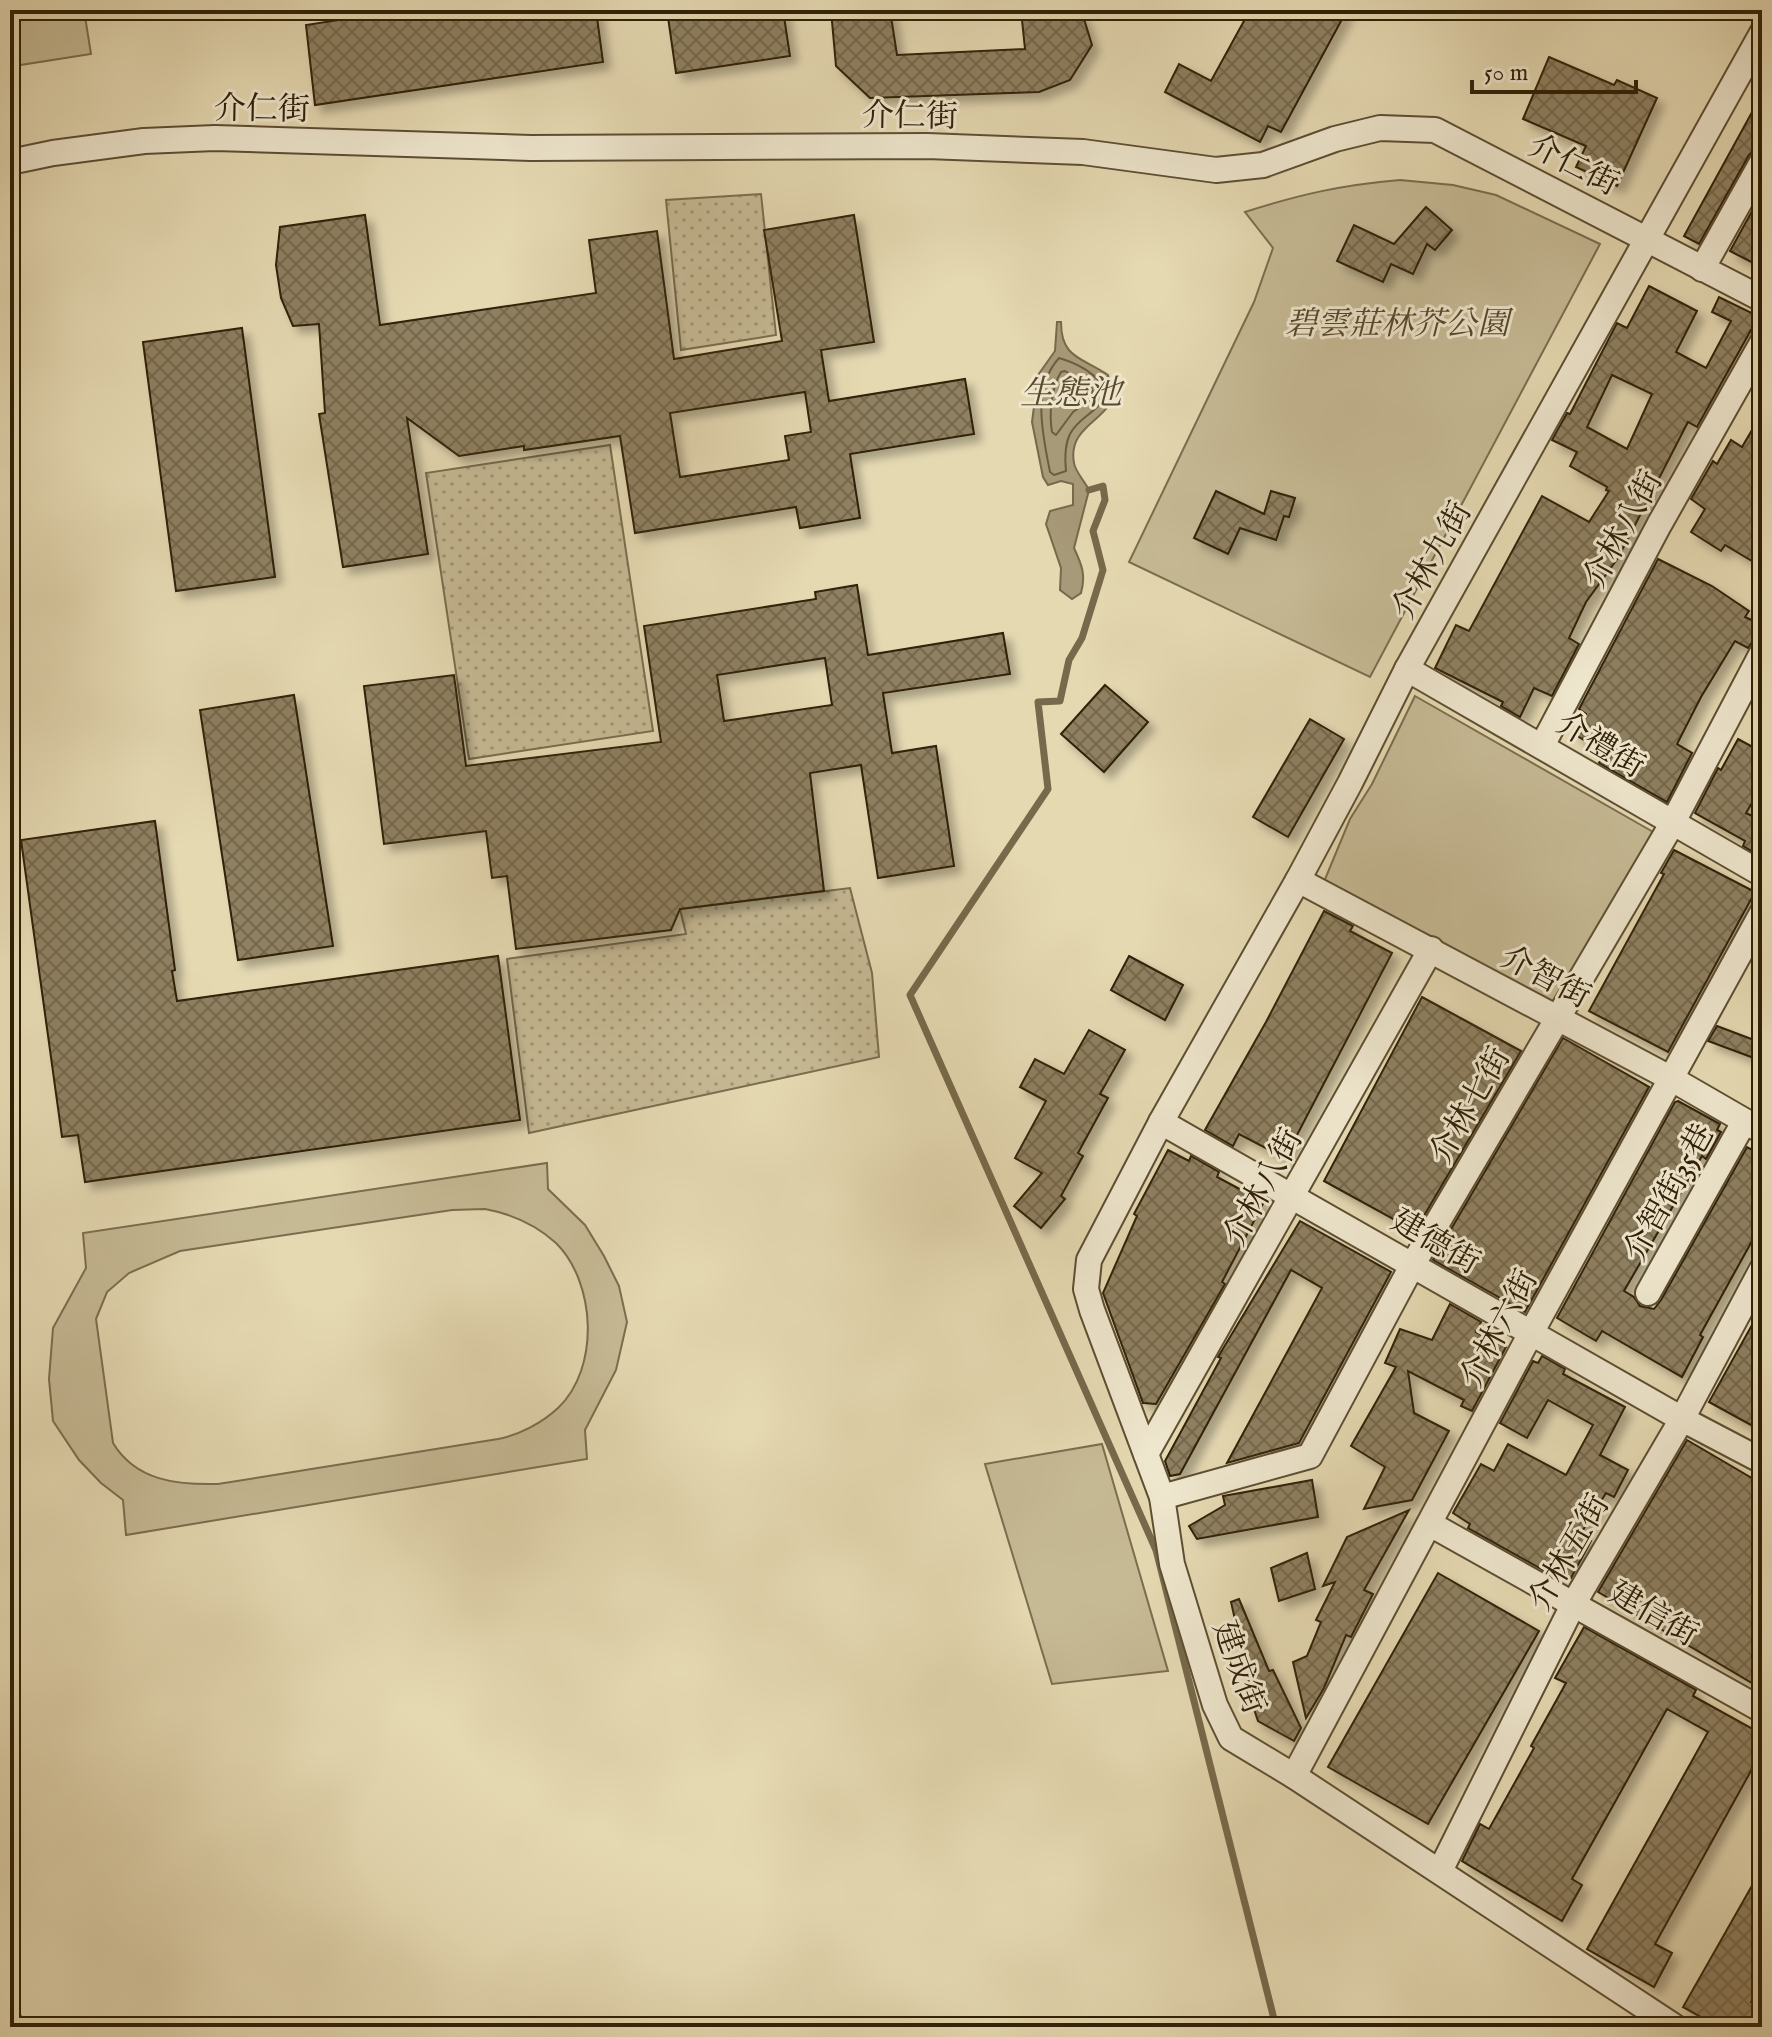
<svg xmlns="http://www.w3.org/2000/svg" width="1772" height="2037" font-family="'IM FELL English','Noto Serif TC',serif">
<defs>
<pattern id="grass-dots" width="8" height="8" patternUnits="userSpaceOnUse" patternTransform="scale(2)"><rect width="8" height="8" fill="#c6ba95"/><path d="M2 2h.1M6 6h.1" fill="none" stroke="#a19778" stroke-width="1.8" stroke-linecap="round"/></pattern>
<pattern id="building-cross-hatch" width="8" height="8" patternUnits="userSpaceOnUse" patternTransform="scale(2)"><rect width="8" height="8" fill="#8e8060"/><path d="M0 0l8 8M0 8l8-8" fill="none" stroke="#74684d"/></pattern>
<filter id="shadow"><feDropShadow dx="7" dy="7" stdDeviation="4" flood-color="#0004"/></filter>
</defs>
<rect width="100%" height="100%" fill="#e5d9b2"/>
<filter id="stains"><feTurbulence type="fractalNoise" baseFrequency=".0025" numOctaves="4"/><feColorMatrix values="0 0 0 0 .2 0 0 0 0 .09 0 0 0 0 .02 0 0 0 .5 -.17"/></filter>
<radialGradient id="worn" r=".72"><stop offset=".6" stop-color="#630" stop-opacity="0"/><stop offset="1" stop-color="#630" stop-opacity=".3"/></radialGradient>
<g fill="url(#grass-dots)" stroke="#7b6d4e" stroke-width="2">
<path d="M761,194l15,141 -95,15 -15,-150z"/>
<path d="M610,445l43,286 -184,28 -43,-286z"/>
<path d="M850,888l22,85 7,84 -350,76 -22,-174 179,-25 -6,-25z"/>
</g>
<g fill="#c6ba95" stroke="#7b6d4e" stroke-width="2" fill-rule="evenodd">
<path d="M10,10h74l7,44 -77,12 -4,-19z"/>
<path d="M1400,180l53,5 43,10 104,49 -230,433 -241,-115 125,-260 19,-54 -28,-36c56,-18 97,-27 155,-32z"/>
<path d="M1415,696l240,137 -100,175 -232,-124 27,-65 22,-35z"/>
<path d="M547,1163l1,26 37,36 19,31 15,30 8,36 -11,48 -31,60 2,29 -461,76 -3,-35 -22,-17 -22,-23 -26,-39 -4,-42 4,-51 33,-60 -3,-35zM485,1209c27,5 50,15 71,34 40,40 44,125 2,165 -16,15 -39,27 -60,31l-280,45c-41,1 -82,-3 -105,-41l-17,-124 11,-27 22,-19 51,-22 272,-41z"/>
<path d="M1102,1444l66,227 -116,13 -67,-220z"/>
</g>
<path fill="#a79a78" stroke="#77694b" stroke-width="2" d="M1057,322h4c0,36 20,35 47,53 1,5 5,14 4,19 -1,26 -45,31 -38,69 1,8 11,19 15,27l-15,58c8,17 12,27 7,45l-9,6 -12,-9 1,-22 -15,-44 4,-13 23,-6v-21l-12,-3 -13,4 -5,-8 -11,-55 6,-47 17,-24z"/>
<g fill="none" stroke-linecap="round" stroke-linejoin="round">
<g stroke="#6c5d40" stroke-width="2">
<path d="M1059,358c18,5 61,25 38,49 -10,10 -20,14 -27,27 -5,10 -5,27 -4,37l-12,4 -4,-3c-7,-37 -19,-83 9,-114z"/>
<path d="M1065,371l26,15 2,7 -3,7 -17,12 -17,23 -4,-3c-3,-18 -1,-44 9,-60z"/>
</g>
<path stroke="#77694b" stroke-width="7" d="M1089,490l14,-4 2,14 -12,31 10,39 -21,68 -13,22 -9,41 -22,1 10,87 -138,206 246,555 120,477"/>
</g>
<g fill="url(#building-cross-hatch)" stroke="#302007" stroke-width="2" fill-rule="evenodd" filter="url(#shadow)">
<path d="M403,10h193l7,52 -288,43 -9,-80z"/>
<path d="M667,10h116l7,46 -114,17z"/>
<path d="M831,10h59l7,45 128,-6 -4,-39h55l8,9 8,26 -22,35 -31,12 -169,6 -34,-32z"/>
<path d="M1250,10h97l-66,122 -13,-6 -8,16 -95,-50 14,-28 32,17z"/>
<path d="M1549,57l65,28 3,-5 40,18 -40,88 -41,-19 10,-21 -63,-27z"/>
<path d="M1762,94v49l-13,12 -50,89 -15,-8z"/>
<path d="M1762,193v58l-7,13 -25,-13z"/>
<path d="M1426,207l26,23 -17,20 -8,-6 -14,30 -22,-10 -8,18 -46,-21 17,-36 40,19z"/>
<path d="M365,215l15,110 216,-32 -7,-53 68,-9 17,128 108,-18 -18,-111 90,-15 20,127 -53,8 8,51 136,-22 9,55 -124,20 10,64 -60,10 -4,-21 -161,26 -15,-97 -96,14v-4l-65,10 -52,-38 21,136 -85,13 -24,-153 6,-1 -6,-89 -26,2 -12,-28 -5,-33 4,-38zM805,392l6,40 -26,4 4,24 -109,17 -10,-64z"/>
<path d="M1649,286l48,25 -21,41 30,16 25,-47 -19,-9 7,-15 43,21v10l-11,2 -54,97 -9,-5 -70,136 -32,44 -17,36 10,6 -27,52 -18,-8 -14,29 -19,-11 2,-4 -68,-34 21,-43 13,6 73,-135 47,26 20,-31 -3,-1 1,-3 -37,-21 7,-14 -25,-12 15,-27 3,1 47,-91 10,5zM1612,375l40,19 -25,55 -40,-22z"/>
<path d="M242,328l33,249 -99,14 -33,-249z"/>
<path d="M1762,413v154l-37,-22 -4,6 -30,-19 14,-23 -14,-10 22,-38 4,3 14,-24 11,7z"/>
<path d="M1216,491l48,23 7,-23 24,7 -6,19 -5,-1 -8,24 -36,-12 -12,26 -34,-16z"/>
<path d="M1658,559l54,27 37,25 -4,6 17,8 -2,13 -7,3 -5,7 -13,-7 -34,56 -24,47 15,9 -25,49 -68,-39 6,-10 -31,-19 12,-20 -7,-5z"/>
<path d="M857,585l11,70 135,-22 7,41 -127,19 9,60 44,-7 18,120 -76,12 -17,-113 -51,8 14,118 -144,18 -9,21 -155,19 -9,-73 -15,2 -6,-47 -102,13 -20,-158 90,-11 12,91 195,-24 -17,-116 172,-27 -1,-7zM825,658l7,47 -108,16 -7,-46z"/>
<path d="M1105,685l43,37 -44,50 -43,-38z"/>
<path d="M294,695l39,251 -95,14 -38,-250z"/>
<path d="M1310,719l34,20 -56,98 -35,-20z"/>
<path d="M1738,739l24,13v34l-16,27 10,5 6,-14v53l-19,-11 2,-5 -50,-28 23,-45 3,2z"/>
<path d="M155,821l20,149 -3,1 5,30 321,-45 22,164 -435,62 -7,-47 -16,2 -41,-297z"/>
<path d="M1674,850l81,42 -87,160 -79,-41 75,-137 -3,-1z"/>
<path d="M1324,911l29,15 -3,5 42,22 -107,205 -46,-24 -6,12 -28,-16 61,-108z"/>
<path d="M1129,956l54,29 -18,35 -54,-30z"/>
<path d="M1422,997l99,54 -106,180 -91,-50z"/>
<path d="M1717,1026l45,17v18l-54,-20z"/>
<path d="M1089,1030l36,20 -25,44 8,4 -30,55 5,3 -22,40 4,3 -24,29 -27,-22 28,-33 -27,-15 31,-57 -26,-14 15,-28 29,15z"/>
<path d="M1563,1038l86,49 -124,225 -92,-52z"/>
<path d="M1678,1101l42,23 -3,6 4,2 -15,27 -4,-3 -78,135 10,6 6,9 14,3 7,-9 86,-153 15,8v68l-62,112 3,2 -21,40 -80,-46 -6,10 -39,-23 118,-216z"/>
<path d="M1168,1150l21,11 2,-5 28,16 -2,5 47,25 -42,80 3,2 -69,120 -13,-1 -40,-110 34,-77 -3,-2z"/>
<path d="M1300,1221l91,51 -92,171 -72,20 95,-175 -31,-18 -111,204 -10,2 -5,-15 56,-103 -3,-1z"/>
<path d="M1450,1304l31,18 -5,10 30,15 -34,64 -11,-5 3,-6 -56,-29 6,42 35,18 -37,69 -48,9 21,-42 -34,-21 45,-79 -11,-4 15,-34 32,11z"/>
<path d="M1762,1307v124l-53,-29z"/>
<path d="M1542,1356l23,13 -2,5 62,33 -25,48 28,15 -14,27 -8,-4 -26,42 11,6 -20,37 -25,-13 -3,5 -75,-42 2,-4 -17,-11 28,-49 13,7 14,-27 58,31 27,-50 -45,-25 -21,38 -27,-15 33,-62 5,2z"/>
<path d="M1687,1440l75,44v205l-164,-97z"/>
<path d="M1312,1480l6,37 -121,22 -8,-13 36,-21 -2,-9z"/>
<path d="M1409,1510l-45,80 9,4 -22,43 -5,-2 -22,53 -18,30 -13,-56 14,-6 14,-34 -5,-2 19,-38 -12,4 24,-49z"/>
<path d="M1307,1553l8,36 -36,12 -8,-33z"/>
<path d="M1438,1573l101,58 -111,193 -100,-57z"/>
<path d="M1239,1599l30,72 4,-1 28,58 -7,13 -36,-20 -6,-18 4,-2 -7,-19 -18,-80z"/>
<path d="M1584,1627l112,63 -3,6 69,38v17l-107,193 17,9 -18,34 -67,-38 121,-217 -41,-23 -95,170 10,6 -20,36 -100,-60 18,-37 9,5 45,-81 -3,-2 35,-63 -11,-5z"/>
<path d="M1762,1868v115l-11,19 11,6v19h-43l-36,-20z"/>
</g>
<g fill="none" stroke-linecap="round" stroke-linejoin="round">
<g stroke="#5d4e32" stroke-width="28">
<g id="minor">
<path d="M10,162l43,-9 91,-12 71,-3 316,10 396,-2 156,6 133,18 47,-5 72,-26 45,-11 55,2 327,169"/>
<path d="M1702,269l60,-107"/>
<path d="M1407,669l355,205"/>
<path d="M1542,746l117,-221 103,-182"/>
<path d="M1298,880l374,199 90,52"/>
<path d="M1161,1122l521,297 80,42"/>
<path d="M1648,1293l96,-171"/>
<path d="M1146,1454l285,-505"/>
<path d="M1162,1497l148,-41 103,-192 259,-440 90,-171"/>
<path d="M1430,1524l332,186"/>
<path d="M1294,1776l237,-443 231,-420"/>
<path d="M1440,1871l134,-268 108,-184 80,-150"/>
<path d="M10,2023l1,4"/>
<path d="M1675,2027l-381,-251 -63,-38 -16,-33 -43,-141 -10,-67 -70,-187 -6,-21 3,-29 72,-138 137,-242 52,-97 57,-114 355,-636"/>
</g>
</g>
<use href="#minor" stroke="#eee6cd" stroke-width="24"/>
</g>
<g text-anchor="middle" stroke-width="6" stroke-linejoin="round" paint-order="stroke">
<g font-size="32" fill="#302007" stroke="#eee6cd">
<text transform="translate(262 108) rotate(1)" y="11">介仁街</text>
<text transform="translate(910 115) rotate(1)" y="11">介仁街</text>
<text transform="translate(1574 164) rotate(27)" y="11">介仁街</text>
<text transform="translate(1622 529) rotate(-61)" y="11">介林八街</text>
<text transform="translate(1431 560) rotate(-61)" y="11">介林九街</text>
<text transform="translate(1601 744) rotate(31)" y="11">介禮街</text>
<text transform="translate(1546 976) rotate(28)" y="11">介智街</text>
<text transform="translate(1469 1105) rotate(-60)" y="11">介林七街</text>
<text transform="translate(1262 1187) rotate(-61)" y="11">介林八街</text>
<text transform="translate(1668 1192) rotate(-61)" y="11">介智街35巷</text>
<text transform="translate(1436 1241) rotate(30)" y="11">建德街</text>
<text transform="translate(1498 1328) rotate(-62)" y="11">介林六街</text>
<text transform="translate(1568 1552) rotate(-60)" y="11">介林五街</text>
<text transform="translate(1654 1613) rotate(30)" y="11">建信街</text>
<text transform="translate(1240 1667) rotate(70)" y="11">建成街</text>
</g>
<g font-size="32" font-style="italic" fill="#56462a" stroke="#eee6cd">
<text x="1397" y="334">碧雲莊林芥公園</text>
</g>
<g font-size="34" font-style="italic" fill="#5a4b2f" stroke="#eee6cd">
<text x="1071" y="404">生態池</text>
</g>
</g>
<rect width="1772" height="2037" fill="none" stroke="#e5d9b2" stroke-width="40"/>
<rect x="12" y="12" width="1748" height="2013" fill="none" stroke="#302007" stroke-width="4"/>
<rect x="20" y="20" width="1732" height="1997" fill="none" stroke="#302007" stroke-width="2"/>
<path d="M1472 80v12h164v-12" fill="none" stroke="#302007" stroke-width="4"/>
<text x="1484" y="80" font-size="24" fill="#302007" stroke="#eee6cd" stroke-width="6" paint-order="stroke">50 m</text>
<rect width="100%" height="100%" filter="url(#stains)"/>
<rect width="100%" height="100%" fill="url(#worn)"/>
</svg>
